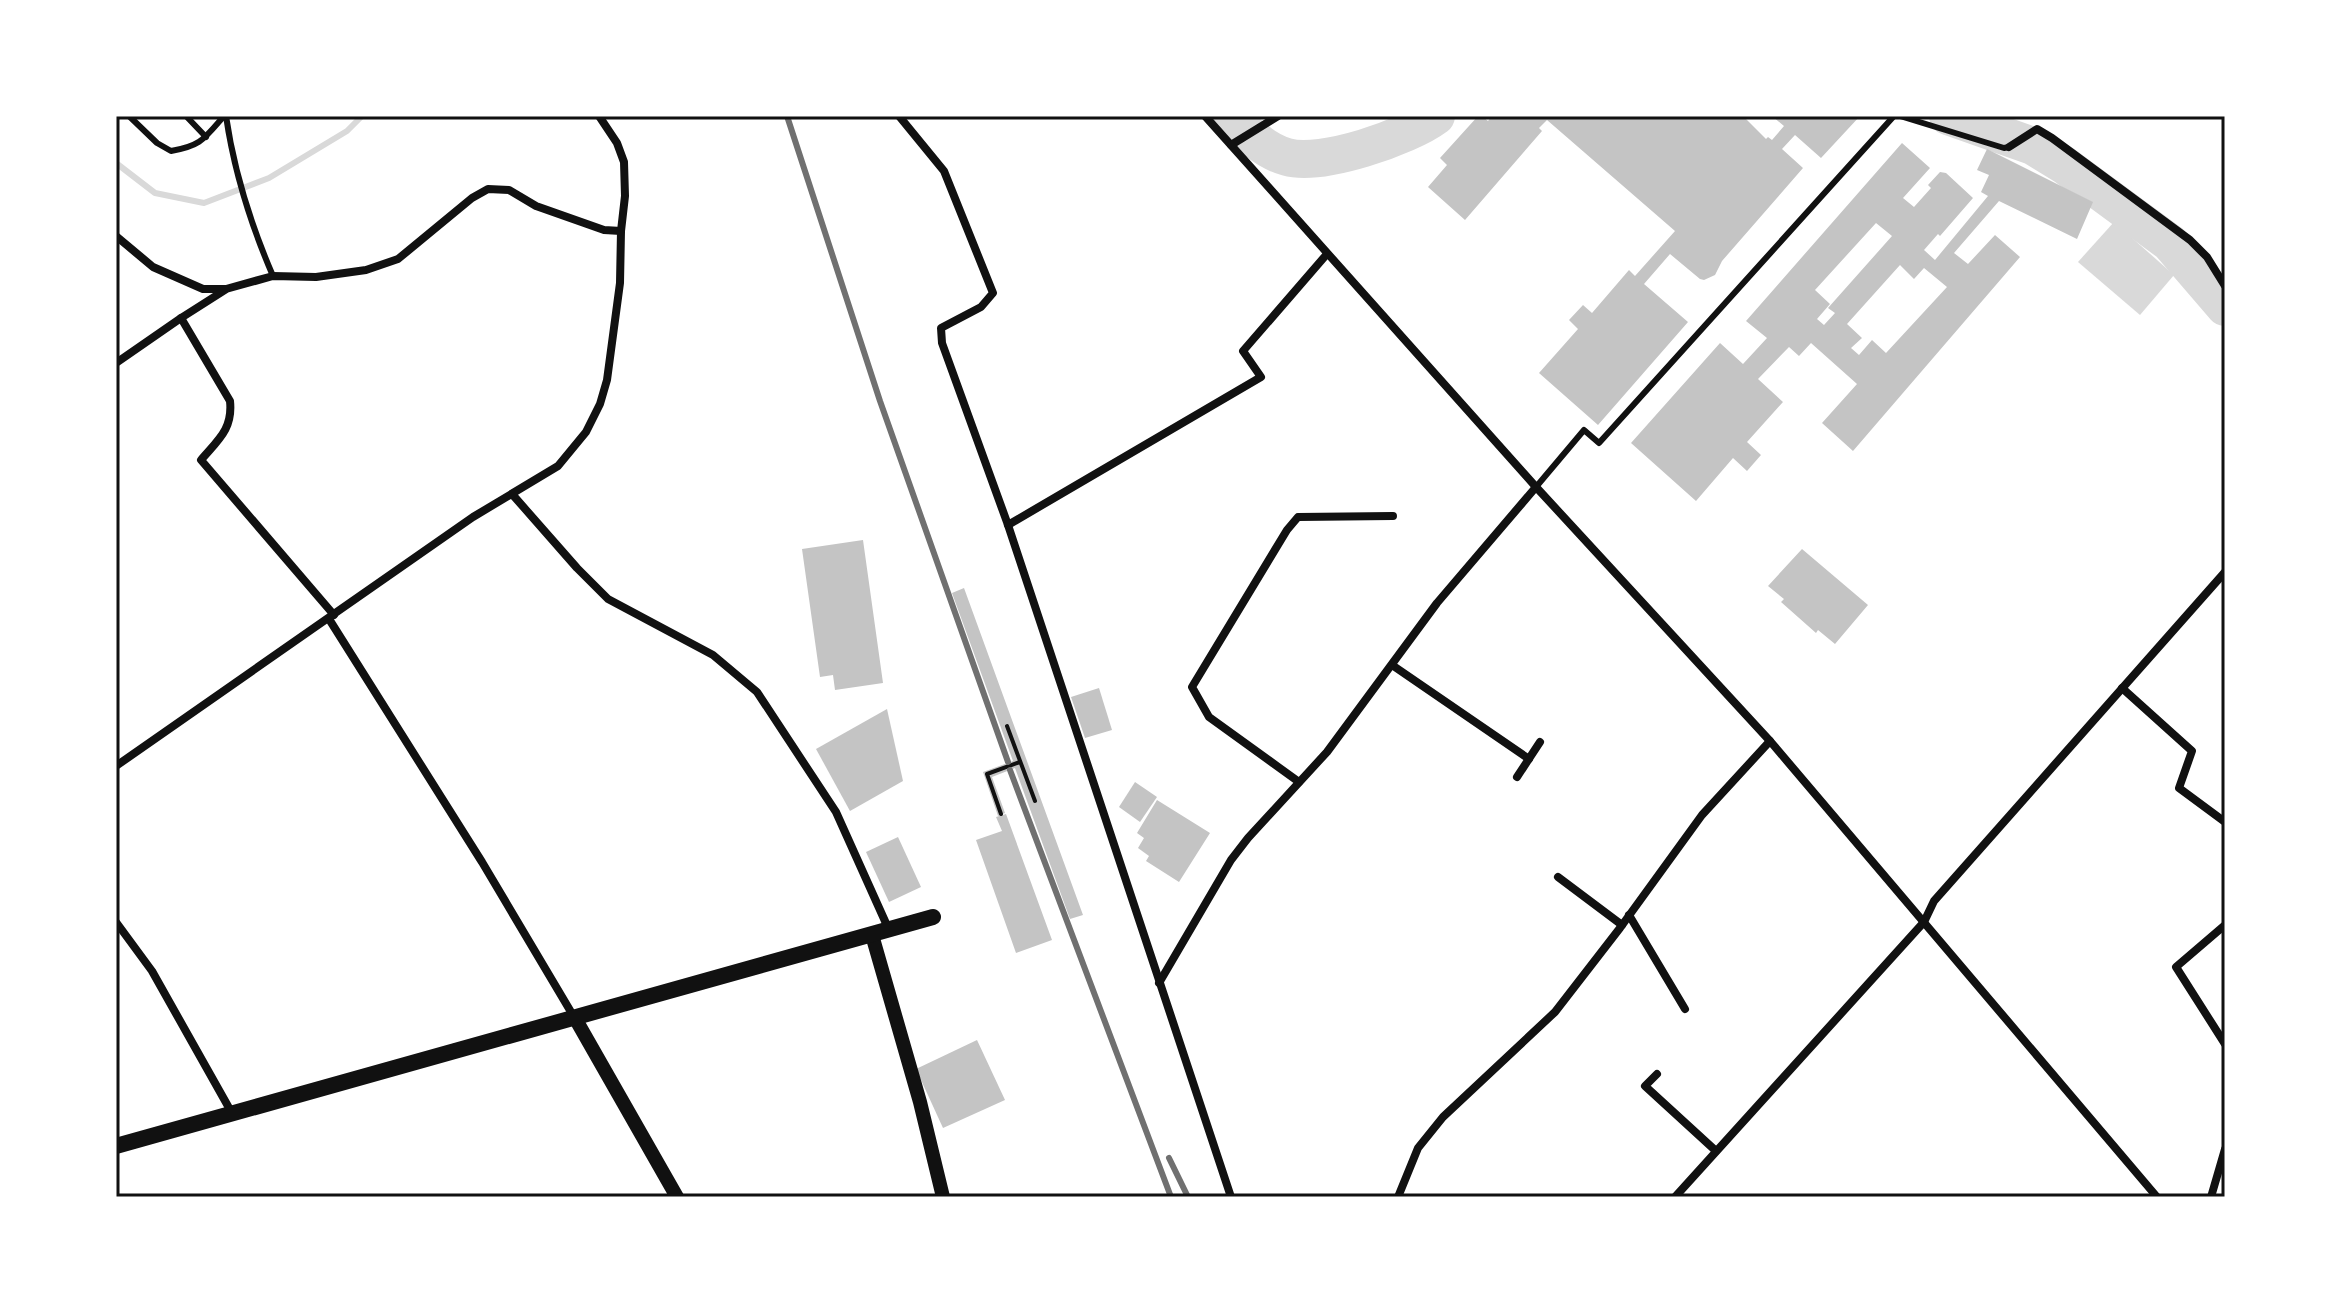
<svg xmlns="http://www.w3.org/2000/svg" width="2341" height="1313" font-family="Cabin,sans-serif">
<rect width="100%" height="100%" fill="#fff"/>
<path fill="#d9d9d9" d="M2114,222l60,53 -34,40 -62,-53z"/>
<g fill="none" stroke-linecap="round" stroke-linejoin="round">
<path stroke="#d9d9d9" stroke-width="6" d="M116,163l39,30 49,10 65,-25 78,-47 15,-15"/>
<g stroke="#d9d9d9" stroke-width="38">
<path d="M1232,116c14,17 33,35 55,41 34,10 121,-20 149,-41"/>
<path d="M1948,116l85,30 31,19 106,78 55,64"/>
</g>
</g>
<g fill="#c4c4c4" fill-rule="evenodd">
<path d="M1478,116h4l6,5 4,-5h251l23,23 2,-2 4,3 12,-14 -12,-10h88l-39,42 -26,-23 -13,14 21,19 -81,93 -7,14 -11,5 -4,-1 -30,-25 -26,30 44,38 -90,103 -59,-52 39,-44 -9,-9 14,-15 9,8 37,-43 6,6 40,-45 -128,-111 -8,8 3,3 -77,89 -37,-33 19,-22 -7,-7z"/>
<path d="M1902,143l28,25 -27,30 11,9 17,-19 -3,-3 12,-13 6,1 27,25 -33,38 -2,-2 -14,16 11,10 53,-64 -7,-4 8,-17 -12,-5 10,-21 106,53 -16,37 -78,-38 -45,52 14,11 27,-29 25,22 -167,194 -31,-28 35,-39 -46,-41 -12,13 -10,-9 -31,32 25,23 -36,40 14,13 -14,16 -14,-13 -37,43 -65,-58 89,-100 23,21 24,-26 -21,-17zM1876,223l16,13 -64,72 7,5 -11,12 -7,-6 13,-15 -15,-14zM1900,265l14,14 10,-11 23,19 -61,66 -14,-13 -13,15 -8,-7 11,-10 -15,-14z"/>
<path d="M863,540l20,143 -48,7 -2,-15 -13,2 -18,-128z"/>
<path d="M1802,549l66,56 -33,39 -17,-14 -2,3 -35,-31 3,-3 -16,-13z"/>
<path d="M964,588l119,327 -13,4 -55,-151 -23,9 13,36 -7,3 -15,-44 30,-11 -61,-168z"/>
<path d="M1099,688l13,42 -27,8 -14,-41z"/>
<path d="M887,709l16,72 -53,30 -34,-62z"/>
<path d="M1135,782l22,15 -17,25 -21,-15z"/>
<path d="M1157,800l53,33 -31,49 -33,-21 3,-5 -11,-8 6,-10 -7,-5z"/>
<path d="M1006,814l46,126 -36,13 -40,-113 26,-9 -6,-14z"/>
<path d="M898,837l23,50 -32,15 -23,-50z"/>
<path d="M977,1040l28,60 -62,28 -27,-59z"/>
</g>
<g fill="none" stroke-linecap="round" stroke-linejoin="round">
<g stroke="#111" stroke-width="4">
<path d="M1007,726l28,75"/>
<path d="M1001,814l-14,-40 33,-12"/>
</g>
<g stroke="#111" stroke-width="6">
<path d="M129,116l28,27 14,8c30,-5 33,-12 53,-35"/>
<path d="M186,116l20,21"/>
<path d="M226,116c8,55 25,109 47,160"/>
<path d="M1900,116l104,32 5,-1"/>
<path d="M1536,487l48,-57 15,13 295,-327"/>
</g>
<g stroke="#111" stroke-width="8">
<path d="M899,116l45,55 49,122 -12,14 -40,21 1,15 66,182 223,672"/>
<path d="M1205,116l331,371 234,254 387,456"/>
<path d="M1231,145l47,-29"/>
<path d="M2009,147l28,-18 15,9 138,102 17,17 18,29"/>
<path d="M116,236l37,31 50,22h23l47,-13 43,1 50,-7 32,-11 74,-61 16,-9 21,1 27,16 68,24 17,1"/>
<path d="M181,318l49,83c3,28 -12,39 -29,59l133,155"/>
<path d="M116,363l65,-45 44,-28"/>
<path d="M512,494l65,74 31,31 105,56 44,37 79,120 53,118"/>
<path d="M1008,525l253,-148 -18,-26 84,-97"/>
<path d="M329,619l153,243 92,155"/>
<path d="M1392,665l137,94"/>
<path d="M2122,688l70,63 -13,37 46,34"/>
<path d="M116,766l357,-249 85,-51 28,-34 14,-28 7,-24 13,-97 1,-52 4,-35 -1,-34 -7,-19 -18,-27"/>
<path d="M1517,777l23,-35"/>
<path d="M1299,782l-90,-65 -17,-30 95,-157 11,-13 95,-1"/>
<path d="M1558,877l64,48"/>
<path d="M1629,915l56,94"/>
<path d="M116,922l36,49 81,144"/>
<path d="M2225,925l-49,42 49,77"/>
<path d="M1159,983l72,-123 17,-22 79,-86 110,-149 99,-116"/>
<path d="M1657,1074l-12,12 71,65"/>
<path d="M1398,1197l20,-49 25,-31 112,-105 65,-84 82,-113 68,-74"/>
<path d="M1675,1197l249,-275 10,-21 291,-329"/>
<path d="M2211,1197l14,-48"/>
</g>
<g stroke="#111" stroke-width="14">
<path d="M872,935l48,167 23,95"/>
<path d="M575,1018l102,179"/>
</g>
<path stroke="#111" stroke-width="16" d="M116,1146l817,-229"/>
<g stroke="#707070" stroke-width="6">
<path d="M787,116l93,285 128,361"/>
<path d="M1010,770l161,427"/>
<path d="M1169,1158l19,39"/>
</g>
</g>
<rect width="2341" height="1313" fill="none" stroke="#ffffff" stroke-width="236"/>
<rect x="118" y="118" width="2105" height="1077" fill="none" stroke="#111" stroke-width="3"/>
</svg>
